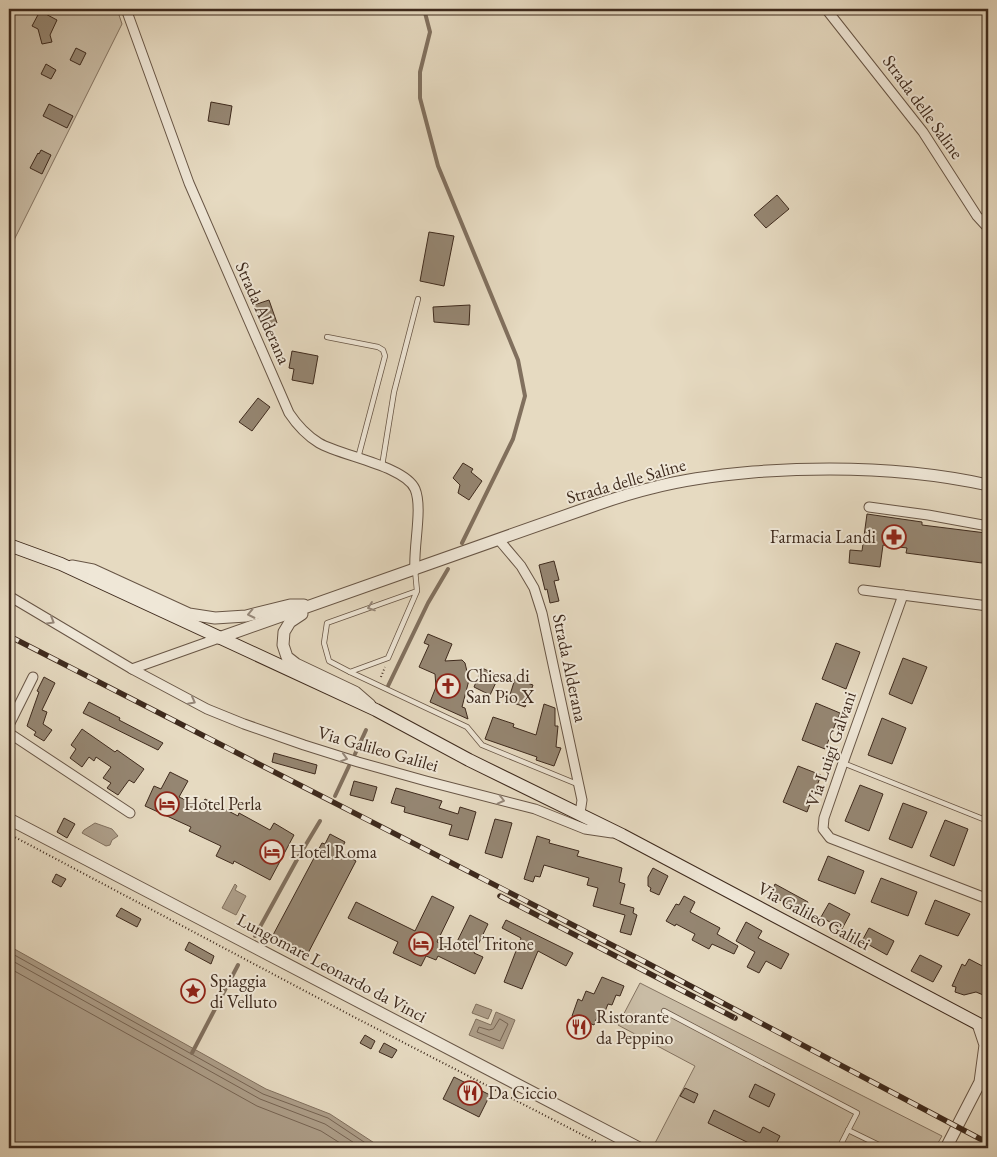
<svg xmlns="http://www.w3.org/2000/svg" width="997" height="1157" font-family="'EB Garamond',serif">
<rect width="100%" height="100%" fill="#e6dac1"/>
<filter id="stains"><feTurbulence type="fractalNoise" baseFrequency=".004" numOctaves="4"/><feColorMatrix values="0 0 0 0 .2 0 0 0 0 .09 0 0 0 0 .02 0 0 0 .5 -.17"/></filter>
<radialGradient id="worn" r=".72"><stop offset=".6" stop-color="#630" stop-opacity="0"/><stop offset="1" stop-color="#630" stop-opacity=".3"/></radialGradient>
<g fill="#c9bca5" stroke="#847361">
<path d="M9,9h108l5,15 -113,226z"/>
<path d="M640,983l302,153 -7,12h-274l-7,-3 41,-79 -77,-41z"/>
</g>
<g fill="#ad9e89" stroke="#81705e">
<path d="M95,823l17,6 6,7 -6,4 -2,5 -4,1 -24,-13 2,-3z"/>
<path d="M235,884l2,2 -2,4 11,6 -10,19 -14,-7z"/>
<path d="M9,946l257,143 64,25 52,34h-373z"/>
<path d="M476,1004l16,6 -4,9 -16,-6z"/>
<path d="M496,1012l19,8 -12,29 -34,-14 7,-16 15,6z"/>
</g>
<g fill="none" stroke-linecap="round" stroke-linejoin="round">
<g stroke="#766453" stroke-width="1">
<path d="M9,952l254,142 65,24 45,30"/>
<path d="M9,959l251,140 65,25 37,24"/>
<path d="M9,968l248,138 64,25 27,17"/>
<path d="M500,1019l8,5 -8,17 -23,-9 2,-5 10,3 4,-1z"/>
</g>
<g stroke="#81705e" stroke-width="4">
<path d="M424,9l6,23 -10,40v26l18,68 80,194 7,36 -12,43 -51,104"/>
<path d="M388,686l40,-83 20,-34"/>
<path d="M355,754l11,-24"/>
<path d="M335,796l14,-30"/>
<path d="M255,936l44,-80 21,-35"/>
<path d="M192,1053l46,-88"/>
</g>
</g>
<g fill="#958672" stroke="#3e2a1d">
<path d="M40,11l17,9 -7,15 2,7 -10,2 -4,-15 -6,-3z"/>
<path d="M76,48l10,5 -6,12 -10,-5z"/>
<path d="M46,64l10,6 -5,9 -10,-5z"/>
<path d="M211,102l21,4 -3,19 -21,-4z"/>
<path d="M49,104l24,12 -6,12 -24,-12z"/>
<path d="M41,150l10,5 -9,19 -12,-6 8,-15 1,1z"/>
<path d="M777,195l12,14 -23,19 -12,-13z"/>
<path d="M429,232l25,4 -10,50 -24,-5z"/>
<path d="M269,300l8,23 -14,5 -9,-23z"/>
<path d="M470,305l-1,20 -35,-3 -1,-15z"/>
<path d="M292,351l26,5 -5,28 -21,-4 2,-11 -5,-1z"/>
<path d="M258,398l12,9 -18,24 -13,-9z"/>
<path d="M463,463l10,6 -2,3 11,9 -13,19 -11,-7 2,-8 -7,-7z"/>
<path d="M867,514l55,8v3l64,8 -4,30 -76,-10 1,-5 -24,-3 -3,22 -31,-4 1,-13 12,1z"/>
<path d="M554,561l5,19 -5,1 5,20 -9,2 -3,-14 -2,1 -6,-25z"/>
<path d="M428,634l24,10 -7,17 17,-1 3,3 4,17 -7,27 3,1 3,11 -38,-17 6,-15 -1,-13 -16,-7 10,-22 -5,-2z"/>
<path d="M836,643l24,9 -14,37 -24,-10z"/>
<path d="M903,658l24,9 -15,37 -23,-10z"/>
<path d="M482,668l17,8 -9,19 -16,-8z"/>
<path d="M44,677l11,6 -13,27 5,2 -4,12 9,6 -8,11 -10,-6 2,-3 -9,-6 12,-34 -2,-1z"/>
<path d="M515,679l18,6 -8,22 -17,-6z"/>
<path d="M89,702l31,16 -1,2 44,23 -5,7 -75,-37z"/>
<path d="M816,703l24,10 -15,36 -23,-9z"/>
<path d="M544,704l11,4v18h3l-2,21 5,1 -7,18 -18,-6 1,-3 -52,-18 8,-22 21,7 -1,3 23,8z"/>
<path d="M882,718l24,10 -14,36 -24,-9z"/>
<path d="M82,729l33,23 2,-2 27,19 -10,14 -5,-3 -11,15 -11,-7 4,-5 -8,-5 8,-11 -15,-10 -2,4 -5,-4 -7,10 -12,-9 6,-9 -5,-4z"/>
<path d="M274,753l43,12 -2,9 -43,-12z"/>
<path d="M798,766l23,9 -14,37 -24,-10z"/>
<path d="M170,772l18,9 -9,16 22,10 4,-8 33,17 1,-3 31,17 4,-7 20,12 -24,45 -36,-19 -1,3 -17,-8 5,-10 -32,-15 2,-4 -46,-21 9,-20 7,3z"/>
<path d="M354,781l23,6 -4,14 -23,-6z"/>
<path d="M860,785l23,9 -14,37 -24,-10z"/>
<path d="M396,788l46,13 -3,7 19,6 2,-7 16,5 -8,28 -19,-5 3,-10 -48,-13 1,-5 -14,-4z"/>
<path d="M903,803l24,9 -15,36 -23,-9z"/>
<path d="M64,818l11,6 -8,14 -10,-6z"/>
<path d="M495,819l17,4 -10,35 -17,-5z"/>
<path d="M945,820l23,9 -14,37 -24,-10z"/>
<path d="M330,834l15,8 -5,10 16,9 -51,98 -28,-14 3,-5 -7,-5 49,-92 3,1z"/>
<path d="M537,836l13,4 -1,3 30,8 -2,5 45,12 -3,14 6,2 -5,20 14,4 -1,5 4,2 -6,20 -11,-3 5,-17 -32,-9 5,-18 -11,-3 2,-7 -45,-13 -4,12 -5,-1 -2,6 -9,-3z"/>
<path d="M828,856l36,15 -9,23 -37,-14z"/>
<path d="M653,868l15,8 -9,19 -9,-4 1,-3 -3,-2v-9z"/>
<path d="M56,874l10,5 -5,8 -9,-5z"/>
<path d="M881,878l36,14 -9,24 -37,-14z"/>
<path d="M775,884l33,18 -5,10 -33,-17z"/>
<path d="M432,896l22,11 -17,35 16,8 17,-35 18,9 -14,29 9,4 -8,17 -37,-18 -2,4 -10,-4 -5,10 -28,-13 5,-11 -50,-24 8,-16 59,29z"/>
<path d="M684,896l11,6 -5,10 30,16 -3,6 21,12 -4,8 -22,-10 -3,5 -17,-9 3,-6 -19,-10 -1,2 -9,-5 10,-17 3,1z"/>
<path d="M935,900l35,14 -12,22 -33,-12z"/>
<path d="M829,903l21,11 -8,15 -21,-12z"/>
<path d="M121,908l20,11 -4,8 -21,-11z"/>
<path d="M506,920l67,33 -7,13 -28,-15 -16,38 -18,-7 17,-44 -19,-10z"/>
<path d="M746,922l16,9 -4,7 31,16 -8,15 -15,-8 -7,12 -12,-6 8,-15 -19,-11z"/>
<path d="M869,928l25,13 -7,14 -25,-14z"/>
<path d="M189,942l25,14 -3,8 -26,-14z"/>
<path d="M920,955l22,11 -9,16 -22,-11z"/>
<path d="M969,959l19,10v28l-12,-5 -12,3 -9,-3 1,-5 -4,-1 10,-22 3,2z"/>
<path d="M602,977l22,9 -4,10 -4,-1 -4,10 -4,-1 -4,10 -5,-2 -5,13 -22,-9 6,-17 4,2 4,-10 8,3z"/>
<path d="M365,1035l10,6 -4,8 -11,-6z"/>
<path d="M384,1043l13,7 -5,8 -13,-6z"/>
<path d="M454,1077l36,18 -11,22 -36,-18z"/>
<path d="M755,1084l20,10 -6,13 -20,-10z"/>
<path d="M685,1088l13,6 -4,9 -14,-7z"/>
<path d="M714,1110l46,23 3,-6 17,9 -6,12h-20l1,-2 -47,-23z"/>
</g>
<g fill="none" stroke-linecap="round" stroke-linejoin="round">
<g stroke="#685646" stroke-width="6">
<g id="service">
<path d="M327,337l51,10 5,3 2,6 -27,102"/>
<path d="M382,466l12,-74 24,-93"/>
<path d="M415,570l2,21 -29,67 -38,14 -21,-11 -5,-18 3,-20 90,-32"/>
<path d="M350,672l117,55 15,18 95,39"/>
<path d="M843,763l145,58"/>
<path d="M664,1011l193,102 -18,35"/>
<path d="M848,1130l37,18"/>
</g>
</g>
<g stroke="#685646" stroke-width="11">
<g id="minor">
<path d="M126,9l63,174 100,230c8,12 17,22 30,30 22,13 86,23 96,46 8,19 -2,58 0,81"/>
<path d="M826,9l97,123 54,84 11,12"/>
<path d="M869,507l59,8 60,11"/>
<path d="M499,540l22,26 13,22 8,25 40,187 -2,13"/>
<path d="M863,590l125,16"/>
<path d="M903,595l-60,168 -19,55 -1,11 7,9 158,61"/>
<path d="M9,596l123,73 75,40 37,15 60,21 54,17 68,19 109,28 50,20 27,4"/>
<path d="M132,669l87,-31"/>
<path d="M9,725l24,-48"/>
<path d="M9,733l121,80"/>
</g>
</g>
<g stroke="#685646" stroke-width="13">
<g id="tertiary">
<path d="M72,566l21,4 96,44 26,4 31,-2 44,-11h14"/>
<path d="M302,614l-12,8 -6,10 -1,13 4,12 9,7 59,28 15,13"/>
<path d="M219,638l371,-131c20,-7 41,-14 62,-19 33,-9 67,-13 101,-16 79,-6 158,-4 235,13"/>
<path d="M9,819l630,329"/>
<path d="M946,1148l34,-66 5,-37 -7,-21"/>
</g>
</g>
<g stroke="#3e2a1d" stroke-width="14">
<path id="secondary" d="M9,545l52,19 315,146 93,50 153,75 366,194"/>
</g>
<g stroke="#3e2a1d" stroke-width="2" stroke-dasharray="1 2.5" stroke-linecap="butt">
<path d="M381,677l4,-10"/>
<path d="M9,834l345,183 254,131"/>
</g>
<use href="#service" stroke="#efe7d7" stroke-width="4.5"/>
<use href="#minor" stroke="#efe7d7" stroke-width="9"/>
<use href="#tertiary" stroke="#efe7d7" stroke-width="11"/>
<use href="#secondary" stroke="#efe7d7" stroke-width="12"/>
<g stroke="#3e2a1d" stroke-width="5.5">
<g id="rail">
<path d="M9,636l638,327 341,180"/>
<path d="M500,896l235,122"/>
</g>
</g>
<use href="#rail" stroke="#efe7d7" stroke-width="4" stroke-dasharray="11" stroke-linecap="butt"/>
</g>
<defs><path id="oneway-chevron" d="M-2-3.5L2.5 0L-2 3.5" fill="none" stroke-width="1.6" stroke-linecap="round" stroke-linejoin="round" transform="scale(1.25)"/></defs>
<g stroke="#96887a">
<use href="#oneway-chevron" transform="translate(371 607) rotate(161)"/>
<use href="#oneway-chevron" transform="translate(251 614) rotate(168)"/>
<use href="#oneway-chevron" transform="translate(51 621) rotate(31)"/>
<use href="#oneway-chevron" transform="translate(192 701) rotate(28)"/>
<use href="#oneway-chevron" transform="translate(344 758) rotate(17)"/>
<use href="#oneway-chevron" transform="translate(501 800) rotate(14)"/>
</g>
<defs>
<g id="pharmacy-ring" transform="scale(1.25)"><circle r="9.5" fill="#efe7d7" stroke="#8f2418" stroke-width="1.5"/><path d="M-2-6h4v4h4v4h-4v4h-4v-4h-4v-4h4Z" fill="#8f2418"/></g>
<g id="church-ring" transform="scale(1.25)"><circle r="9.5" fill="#efe7d7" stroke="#8f2418" stroke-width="1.5"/><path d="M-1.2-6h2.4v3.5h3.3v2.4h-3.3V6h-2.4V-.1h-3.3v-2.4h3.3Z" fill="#8f2418"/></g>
<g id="hotel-ring" transform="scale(1.25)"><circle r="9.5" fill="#efe7d7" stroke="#8f2418" stroke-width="1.5"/><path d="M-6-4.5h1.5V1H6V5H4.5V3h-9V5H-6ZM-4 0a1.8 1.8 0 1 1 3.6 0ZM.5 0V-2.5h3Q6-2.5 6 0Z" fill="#8f2418"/></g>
<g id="sight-ring" transform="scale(1.25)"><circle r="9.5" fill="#efe7d7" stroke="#8f2418" stroke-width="1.5"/><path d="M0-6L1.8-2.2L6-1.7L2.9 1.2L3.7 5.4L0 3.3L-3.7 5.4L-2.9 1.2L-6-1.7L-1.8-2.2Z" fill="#8f2418"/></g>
<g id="restaurant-ring" transform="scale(1.25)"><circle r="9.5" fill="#efe7d7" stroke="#8f2418" stroke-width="1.5"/><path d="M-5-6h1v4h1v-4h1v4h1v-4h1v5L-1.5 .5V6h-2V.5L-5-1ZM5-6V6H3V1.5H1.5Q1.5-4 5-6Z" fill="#8f2418"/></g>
</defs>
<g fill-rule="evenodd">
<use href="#pharmacy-ring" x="894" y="537"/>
<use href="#church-ring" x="448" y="686"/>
<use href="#hotel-ring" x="167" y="804"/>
<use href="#hotel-ring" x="272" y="852"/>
<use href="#hotel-ring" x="421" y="944"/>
<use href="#sight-ring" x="193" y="991"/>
<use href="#restaurant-ring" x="579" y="1027"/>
<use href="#restaurant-ring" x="470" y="1093"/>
</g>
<g text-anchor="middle" stroke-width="4" stroke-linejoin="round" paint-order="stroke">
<g font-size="18" fill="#3e2a1d" stroke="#efe7d7">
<text transform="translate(923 107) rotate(54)" y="6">Strada delle Saline</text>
<text transform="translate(263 313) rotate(66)" y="6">Strada Alderana</text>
<text transform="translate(626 481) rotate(-16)" y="6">Strada delle Saline</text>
<text transform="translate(570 668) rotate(78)" y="6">Strada Alderana</text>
<text transform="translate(378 749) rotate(16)" y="6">Via Galileo Galilei</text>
<text transform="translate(831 749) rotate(-71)" y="6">Via Luigi Galvani</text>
<text transform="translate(814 916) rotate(28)" y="6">Via Galileo Galilei</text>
<text transform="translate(332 968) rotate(28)" y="6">Lungomare Leonardo da Vinci</text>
</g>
<g font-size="18" fill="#3e2a1d" stroke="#efe7d7" text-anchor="start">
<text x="876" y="543" text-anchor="end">Farmacia Landi</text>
<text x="466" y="682">Chiesa di<tspan x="466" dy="21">San Pio X</tspan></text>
<text x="184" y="810">Hotel Perla</text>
<text x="290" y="858">Hotel Roma</text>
<text x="438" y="950">Hotel Tritone</text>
<text x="210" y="987">Spiaggia<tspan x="210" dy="21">di Velluto</tspan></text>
<text x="596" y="1023">Ristorante<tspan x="596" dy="21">da Peppino</tspan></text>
<text x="488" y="1099">Da Ciccio</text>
</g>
</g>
<rect width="997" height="1157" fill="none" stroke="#e6dac1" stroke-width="30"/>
<rect x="10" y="10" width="977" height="1137" fill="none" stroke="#3e2a1d" stroke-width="2.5"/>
<rect x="15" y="15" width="967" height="1127" fill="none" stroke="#3e2a1d"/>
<rect width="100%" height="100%" filter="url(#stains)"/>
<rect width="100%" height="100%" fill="url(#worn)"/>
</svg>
